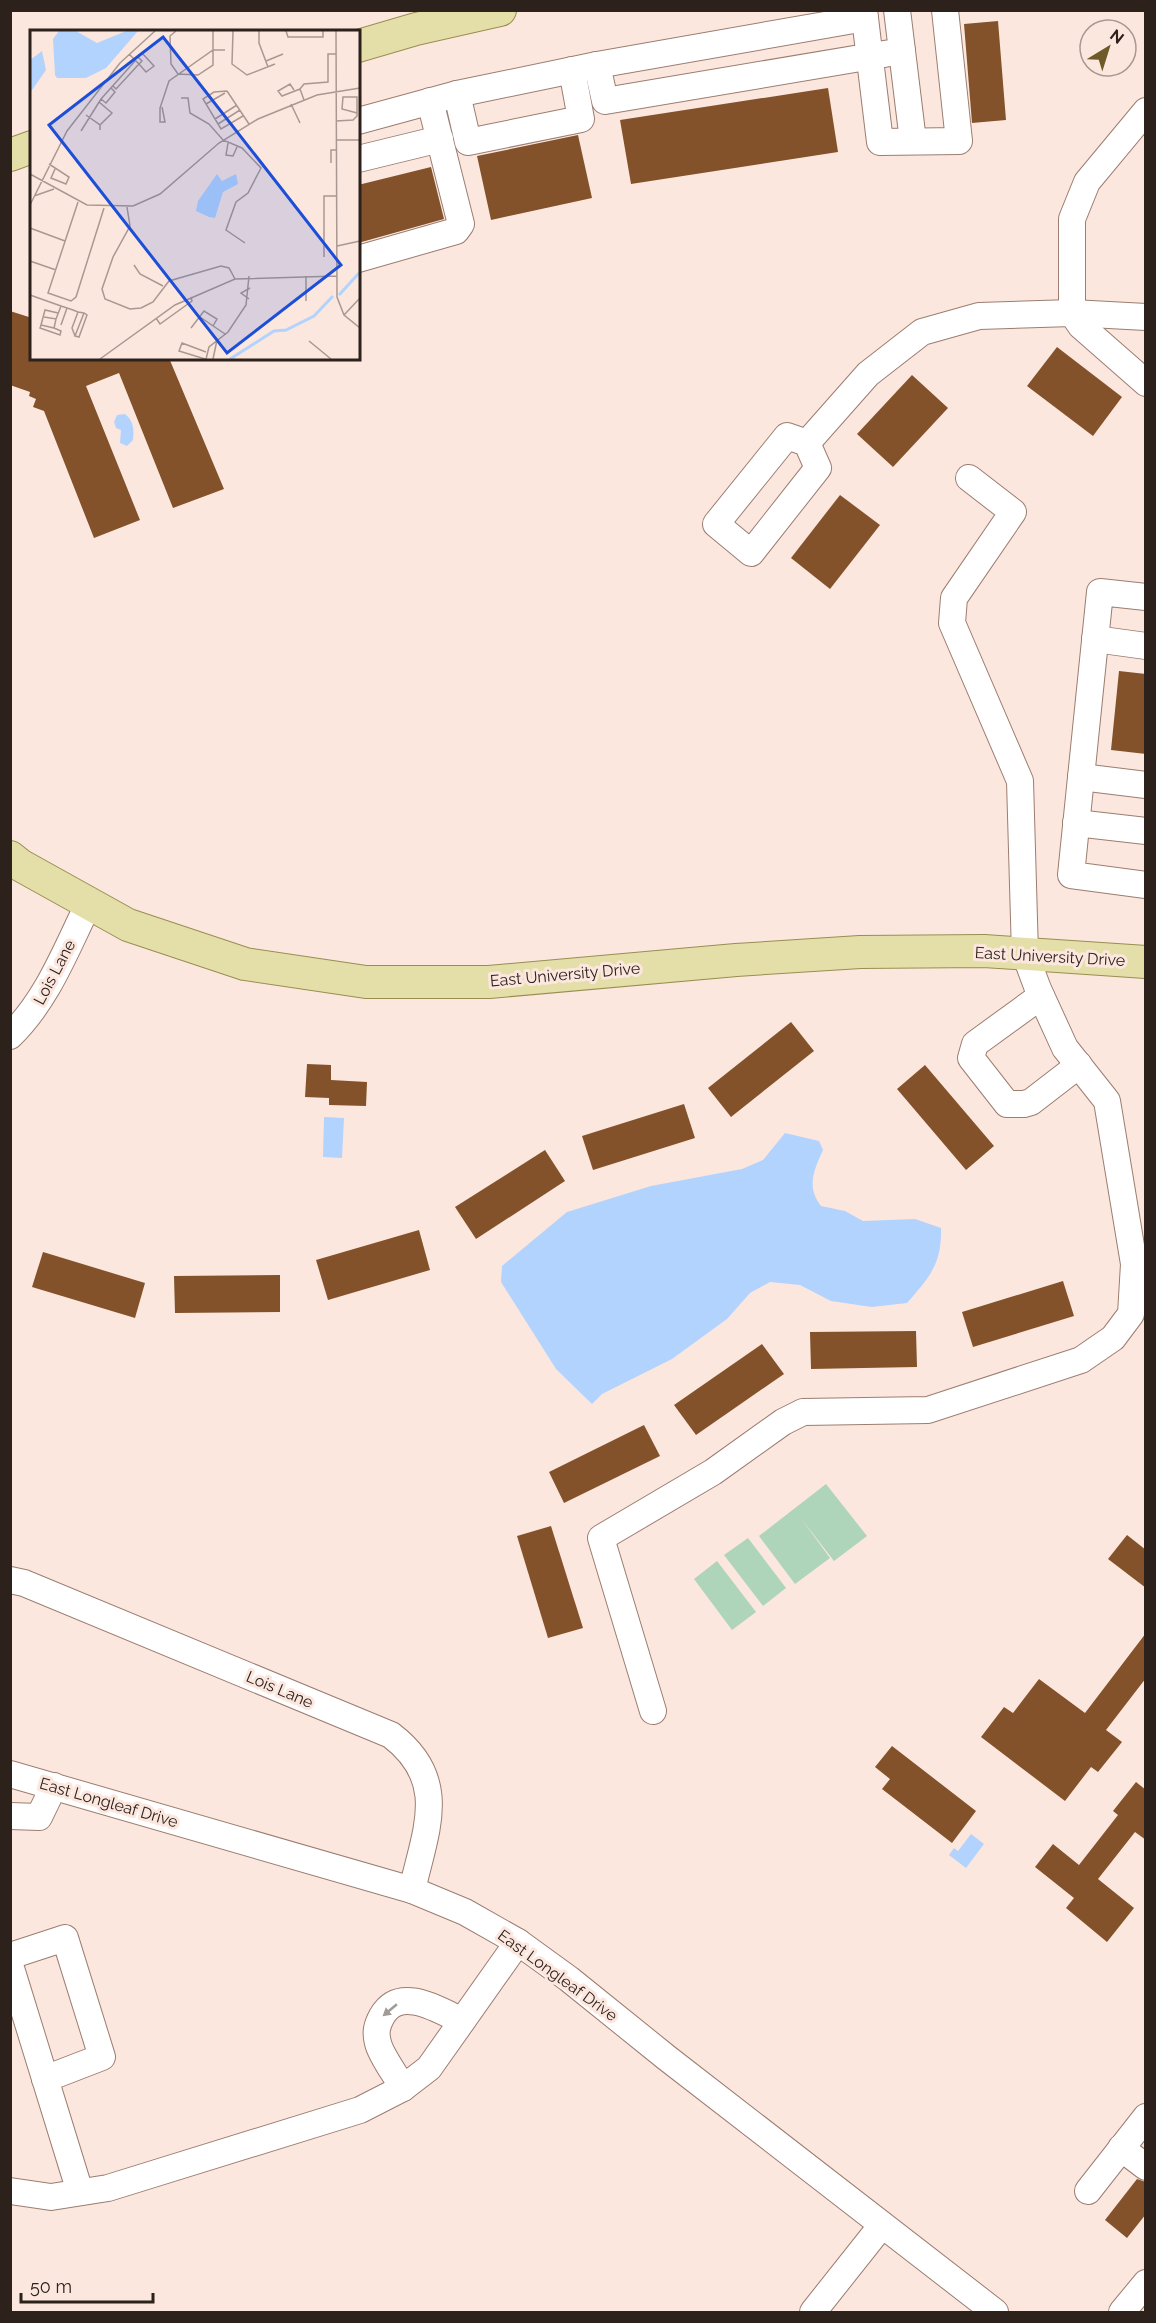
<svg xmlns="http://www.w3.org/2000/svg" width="1156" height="2323" font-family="Raleway,sans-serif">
<rect width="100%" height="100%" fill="#fce7df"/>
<g fill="#aed4b9">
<path d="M826,1484l41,52 -33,25 -34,-44 30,41 -35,26 -36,-48z"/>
<path d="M748,1538l38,50 -23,18 -39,-51z"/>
<path d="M717,1561l39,51 -24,18 -38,-51z"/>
</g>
<g fill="#b2d3fd">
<path d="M125,414c9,7 9,16 8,26l-6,6 -7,-3 1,-13 -5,-2 -2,-6 3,-7z"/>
<path d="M324,1117l20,1 -2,40 -19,-1z"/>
<path d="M785,1133l34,8 4,9c-9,20 -17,37 -2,56l24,5 18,10 52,-2 26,9c1,35 -11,49 -34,75l-35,4 -41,-6 -31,-16 -30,-3 -20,11 -23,26 -55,40 -70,35 -10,10 -36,-35 -55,-87 1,-16 65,-54 84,-26 91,-17 21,-9z"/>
<path d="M971,1834l13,10 -18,24 -17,-13 5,-7 4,3z"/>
</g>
<g fill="#83522a">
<path d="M998,21l8,99 -34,3 -8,-99z"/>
<path d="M828,88l10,64 -207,32 -11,-64z"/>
<path d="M578,135l14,63 -101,22 -14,-64z"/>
<path d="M431,167l13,52 -86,24v-58z"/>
<path d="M10,311l22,7v40h137l55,131 -51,19 -54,-135 -33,13 54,134 -46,18 -50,-127 -11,-4 3,-8 -7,-3 1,-4 -20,-7z"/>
<path d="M1057,347l65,50 -29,39 -66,-50z"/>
<path d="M912,375l36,33 -55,59 -36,-33z"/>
<path d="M840,495l40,30 -50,64 -39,-31z"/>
<path d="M1119,671l27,3v80l-35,-4z"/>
<path d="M791,1022l23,29 -83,66 -23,-29z"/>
<path d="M307,1064l24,1v15l36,2 -1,24 -37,-1v-7l-24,-1z"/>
<path d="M925,1065l69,81 -28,24 -69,-81z"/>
<path d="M684,1104l11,34 -102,32 -11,-34z"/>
<path d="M545,1150l20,31 -89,58 -21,-32z"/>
<path d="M419,1230l11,40 -102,30 -12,-40z"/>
<path d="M43,1252l102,31 -10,35 -103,-31z"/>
<path d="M280,1275v37l-105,1 -1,-37z"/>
<path d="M1063,1281l11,35 -101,31 -11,-35z"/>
<path d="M916,1331l1,36 -106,2 -1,-37z"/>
<path d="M762,1344l22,30 -88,61 -22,-30z"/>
<path d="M644,1425l16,31 -96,47 -15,-31z"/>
<path d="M551,1526l32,102 -35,10 -31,-102z"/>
<path d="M1127,1535l19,15v38l-38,-29z"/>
<path d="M1146,1633v45l-40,52 16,12 -24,30 -7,-5 -26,34 -84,-64 23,-30 9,6 26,-34 46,34z"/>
<path d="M892,1746l84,65 -24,32 -70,-54 8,-10 -15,-12z"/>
<path d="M1136,1782l10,8v50l-11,-8 -37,47 36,29 -27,34 -41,-34 8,-10 -39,-31 18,-23 26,21 39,-50 -5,-4z"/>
<path d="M1137,2179l9,3v32l-19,24 -22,-18z"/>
</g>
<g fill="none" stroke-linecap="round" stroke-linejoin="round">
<g stroke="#9c7d70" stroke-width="28">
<g id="minor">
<path d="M864,10l16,132 79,-1 -14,-131"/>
<path d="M902,51l11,90"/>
<path d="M597,65l8,36 297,-50 -5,-41"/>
<path d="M457,94l11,48 113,-23 -9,-49"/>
<path d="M1146,111l-59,71 -15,37v94l9,13 65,57"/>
<path d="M358,121l99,-27 140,-29 268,-47"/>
<path d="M358,159l82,-20"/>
<path d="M358,259l98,-28 5,-7 -31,-123"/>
<path d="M787,436l20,7 11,25 -67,85 -35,-29z"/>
<path d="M807,443l61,-69 54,-42 57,-16 93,-3 74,4"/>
<path d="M1146,597l-46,-5 -29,283 75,10"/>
<path d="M1095,639l51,7"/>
<path d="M1081,777l65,8"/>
<path d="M1076,823l70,8"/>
<path d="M1041,996l-66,48 -4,14 36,46h17l7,-2 48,-37"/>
<path d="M10,1036c38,-37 56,-87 79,-133"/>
<path d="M10,1580l14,3 367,152c59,45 35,94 21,155"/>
<path d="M653,1711l-52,-173 112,-66 70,-50 20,-10 125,-2 153,-50 32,-22 18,-24 3,-50 -27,-163 -42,-53 -27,-59 -13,-35 -5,-173 -68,-158 2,-25 59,-86 -44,-34"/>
<path d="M10,1774l402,116 53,22 53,30 51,37 98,79 328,254"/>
<path d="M10,1816l29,1 15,-31"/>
<path d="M10,1956l55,-18 37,119 -57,22"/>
<path d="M10,1965l70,227"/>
<path d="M403,2088c-7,-13 -22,-32 -25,-45 -3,-11 -1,-18 4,-27 18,-31 57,-6 80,5"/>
<path d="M1121,2148l25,19"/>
<path d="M10,2191l41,6 57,-9 252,-78 43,-22 26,-20 89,-126"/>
<path d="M1088,2191l58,-74"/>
<path d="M813,2312l69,-87"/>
<path d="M1122,2312l24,-29"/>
</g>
</g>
<g stroke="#988e51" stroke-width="34">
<g id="major">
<path d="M358,46l58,-17 84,-19"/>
<path d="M10,155l22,-8"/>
<path d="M10,857l10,8 108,60 117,39 121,18h123l247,-22 124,-8 124,-1 162,11"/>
</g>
</g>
<use href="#minor" stroke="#fff" stroke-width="26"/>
<use href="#major" stroke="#e4dfa8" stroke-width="32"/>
</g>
<defs><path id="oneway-solid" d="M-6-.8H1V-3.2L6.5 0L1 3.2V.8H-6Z" transform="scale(1.5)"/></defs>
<use fill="#a09b99" href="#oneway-solid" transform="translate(390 2010) rotate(140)"/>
<g text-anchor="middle" stroke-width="6" stroke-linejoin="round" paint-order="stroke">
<g font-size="16" fill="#2d211c" stroke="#fce7df">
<text transform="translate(1050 956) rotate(3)" y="6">East University Drive</text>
<text transform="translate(54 972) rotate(-62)" y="6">Lois Lane</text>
<text transform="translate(565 974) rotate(-5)" y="6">East University Drive</text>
<text transform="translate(280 1689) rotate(23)" y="6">Lois Lane</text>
<text transform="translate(109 1802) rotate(16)" y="6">East Longleaf Drive</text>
<text transform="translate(558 1975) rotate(36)" y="6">East Longleaf Drive</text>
</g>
</g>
<g transform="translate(30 30)">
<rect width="330" height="330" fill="#fce7df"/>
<path d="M29,1h17l21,12 29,-12h12l-32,37 -20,10h-29l-2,-3 -2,-36zM12,21l4,19 -16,23v-33zM187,144l5,7 14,-7 2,10 -15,8 -8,26 -6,-1 -13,-6 2,-10z" fill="#b2d3fd"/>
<path fill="none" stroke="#b2d3fd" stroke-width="3" d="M309,265l21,-23M200,329l44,-28 12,-1 28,-14 19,-20"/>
<path fill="none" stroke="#a99891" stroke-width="1.5" d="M146,1l-6,5 1,28 7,10 20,1 15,-10v-34M203,1l-1,33 15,11 28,-11M229,1v12l9,24M256,1l2,6h35v-6M306,1l1,266 7,18 16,13M236,31l17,-7M83,56l3,3 23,-25 3,-3 -4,-4 4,-4 12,13 -8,6 -7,-8 -10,-10M264,60l-4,-6 -12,7 4,5 18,-7M197,61l-13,1 -11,7 18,30 22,-13M197,61l22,33M151,68h7l2,15 19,11 14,16 19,8 19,20 -13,25 -12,9 -10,28 19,13M71,69l5,4 9,-11 -4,-4M274,70l-4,-11 4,-5 24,-2v-28h8M69,72l13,11 -12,12M176,74l19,-11M261,74l9,19M132,77l3,15h-5v-14l9,-27 44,-31h12M56,85l14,10v5M185,89l22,-14M306,91l17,-1 4,-4v-19h-14l-1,12 15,4M188,94l22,-14M51,101l20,-32 34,-38M306,110h24M198,113l-2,12 7,1 4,-9M301,133v-13h5M19,134l20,13 -3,7 -15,-6 4,-9M0,144l57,31 46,1 27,-12 59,-51 39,-24 59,-24 43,-7M4,166l20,-7M48,172l-30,91 23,8 5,-4 28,-89M0,175l37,-74 53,-68 35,-32M97,177l3,19 -17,31 -11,32 3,10 25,10 11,-1 12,-6 16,-21 52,-15 8,2 6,11M0,198l35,13M307,216l23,-5M294,227v-61h13M0,231l26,9M104,235l6,9 23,12M0,265l31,11 -5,13 -12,-2M219,269l-8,-6 9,-5M276,271v-25M31,276l12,4 5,2 6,1 3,2 -8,22 -4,-1 9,-23M314,285l16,-17M170,287l25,17M126,288l4,6 32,-23 -1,-4M26,289l-2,9 -13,-3 4,-15 13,3M11,295l-1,3 20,7 1,-4 -7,-3M31,295l6,-17M161,298l13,-17 13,8 -4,7M45,306l-3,-8 6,-16M279,311l22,18M70,329l75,-54 60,-26 102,-3M175,329l-26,-8 3,-8 24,9M176,329l3,-12 19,-15 18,-27 3,-29M183,329l4,-19"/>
<path fill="#1d4ed8" fill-opacity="0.15" stroke="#1d4ed8" stroke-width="3" d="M133,7l178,228 -114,88 -178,-228z"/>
<rect width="330" height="330" fill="none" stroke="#2d211c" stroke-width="3"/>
</g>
<rect width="1156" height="2323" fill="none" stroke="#2d211c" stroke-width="24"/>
<g transform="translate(1108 48) rotate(38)"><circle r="28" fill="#fce7df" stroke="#a99891" stroke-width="1.5"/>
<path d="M0-4.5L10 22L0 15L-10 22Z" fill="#6e5928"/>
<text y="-9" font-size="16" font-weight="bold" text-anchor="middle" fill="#2d211c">N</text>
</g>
<path d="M21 2293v9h132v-9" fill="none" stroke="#2d211c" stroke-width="3"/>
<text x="30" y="2293" font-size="18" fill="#2d211c" stroke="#fce7df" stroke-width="4.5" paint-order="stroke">50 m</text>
</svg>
